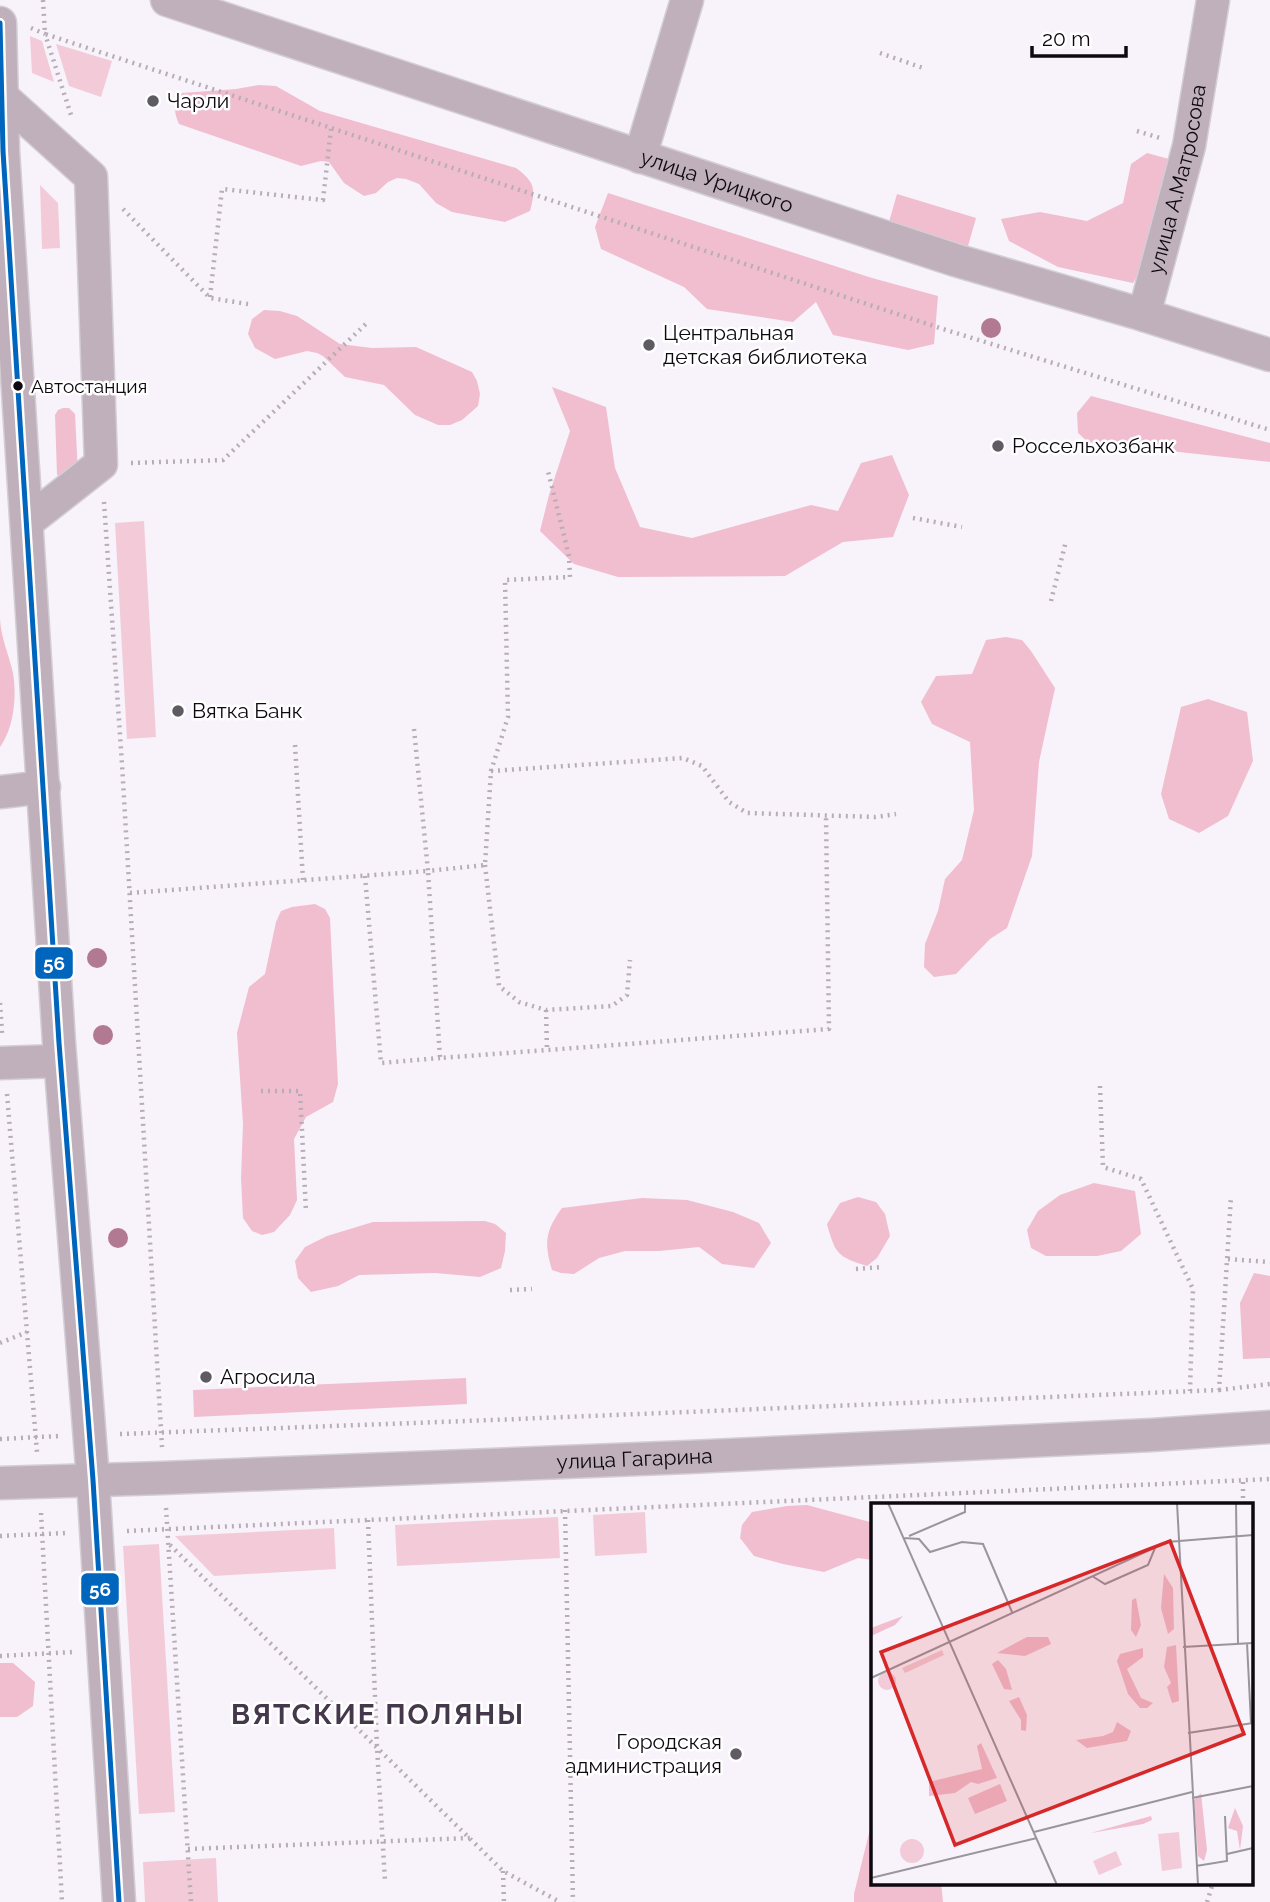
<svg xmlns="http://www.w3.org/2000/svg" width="1270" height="1902" font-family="Raleway,sans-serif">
<rect width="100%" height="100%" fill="#f8f2fa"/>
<g fill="#f3cbd8">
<path d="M30,36l12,5 12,41 -22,-9z"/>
<path d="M56,44l56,17 -11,36 -32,-11z"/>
<path d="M40,185l18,18 2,45 -18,1z"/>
<path d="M144,521l12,216 -29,2 -12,-216z"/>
<path d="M645,1512l2,41 -52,3 -2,-41z"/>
<path d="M558,1517l2,41 -163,8 -2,-41z"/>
<path d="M334,1528l2,41 -122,7 -39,-40z"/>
<path d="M159,1544l16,268 -36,2 -16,-268z"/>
<path d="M216,1858l2,44h-73l-2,-40z"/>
</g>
<g fill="#f0bece">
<path d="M259,85l17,1 44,25 196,57c19,14 20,21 14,43l-25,11 -53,-10 -16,-9 -17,-19 -13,-5 -9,-1 -9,4 -12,11 -12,3 -20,-13 -15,-21 -8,-1 -20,5 -122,-42c-6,-13 -5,-19 3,-31l54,-4z"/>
<path d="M1147,153l22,6 -2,20 -23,87 -11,17 -75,-16 -49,-26 -8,-22 39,-7 47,9 36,-18 8,-39z"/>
<path d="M608,193l264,85 66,18 -4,48 -26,6 -75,-15 -17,-33 -23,20 -86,-13 -23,-22 -83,-38 -6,-22z"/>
<path d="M897,194l79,24 -8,28 -79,-24z"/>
<path d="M264,310l16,1 17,5 43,28 32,4 44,-1 56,25 5,9 3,13 -2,12 -16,14 -12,5h-12l-23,-10 -31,-30 -39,-8 -22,-21 -6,-3 -10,-2 -32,8 -20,-11 -7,-14 4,-15z"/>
<path d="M552,387l54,20 9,61 25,59 52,11 119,-33 27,6 23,-48 31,-8 17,40 -16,42 -50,5 -58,34 -167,1 -44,-13 -34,-33 9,-36 21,-64z"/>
<path d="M1091,396l179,47v19l-182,-20 -10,-9 -1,-20z"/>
<path d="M63,408h6l6,6 3,60 -18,5 -3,-5 -2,-59 3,-5z"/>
<path d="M0,619c1,19 9,36 13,54 4,23 1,55 -13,74z"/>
<path d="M1006,637l16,3 9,11 24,37 -16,74 -7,94 -25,72 -17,11 -34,35 -22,3 -10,-10 1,-23 13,-33 7,-32 17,-19 12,-50 -4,-68 -38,-18 -11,-22 15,-26 36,-2 14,-34z"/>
<path d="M1208,699l39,13 6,49 -25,55 -29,17 -30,-14 -8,-25 20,-87z"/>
<path d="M315,904l10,5 5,9 8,166 -5,18 -27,15 -12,22 3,61 -7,15 -16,17 -12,3 -10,-4 -9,-13 -2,-40 2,-54 -6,-91 12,-46 16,-13 11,-52 5,-11 11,-4z"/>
<path d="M1094,1183l41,8 6,43 -20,17 -24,5h-51l-15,-8 -4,-18 11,-19 22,-16z"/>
<path d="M858,1197l18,5 9,12 5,22 -13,22 -10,8c-30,-9 -32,-13 -40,-42l13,-21z"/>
<path d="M642,1198l45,2 46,12 26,11 12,20 -17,25 -32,-4 -23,-17 -40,4h-34l-26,7 -25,16 -13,-1 -9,-3c-8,-27 -7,-39 10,-62z"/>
<path d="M485,1221l10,3 11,9 -1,18 -4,17 -21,9 -45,-4 -76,2 -21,11 -27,6 -13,-14 -3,-17 10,-14 22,-11 46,-14z"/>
<path d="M1254,1273l16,3v82l-27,1 -3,-56z"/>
<path d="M466,1378l1,26 -273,13 -1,-27z"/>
<path d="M807,1505l63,17 3,-1v39l-15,-2 -34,14 -41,-8 -29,-8 -14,-18 2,-13 10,-13 35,-6z"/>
<path d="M0,1663h13l22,19 -2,24 -16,11h-17z"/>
<path d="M873,1817v66h68l2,19h-89v-8z"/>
</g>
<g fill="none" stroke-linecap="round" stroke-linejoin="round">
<g stroke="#d2ced4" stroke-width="35">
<g id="minor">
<path id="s1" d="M167,0l788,260 189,55 126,40"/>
<path d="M0,23l3,128 56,892 34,437 26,422"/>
<path d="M0,95l91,82 10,287 -74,58"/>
<path d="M640,157l47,-157"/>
<path id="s2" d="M1144,315l45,-169 24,-146"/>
<path d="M0,792l44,-5"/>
<path d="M0,1063l60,-2"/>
<path id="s3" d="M0,1483l163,-5 526,-21 463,-22 118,-8"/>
</g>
</g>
<g stroke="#b7adb6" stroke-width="4.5" stroke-dasharray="2 5" stroke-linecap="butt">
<path d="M43,0l2,34 898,295 327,101"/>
<path d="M31,28l14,6 26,81"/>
<path d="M880,53l43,15"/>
<path d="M1137,131l23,7"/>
<path d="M123,209l87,89 38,6"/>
<path d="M210,297l12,-108 101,11 8,-71"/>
<path d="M131,463l92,-3 146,-139"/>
<path d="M104,502l18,262 40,683"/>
<path d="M913,518l49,9"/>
<path d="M1051,601l15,-60"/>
<path d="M414,729l14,142 57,-6 6,-94 17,-54 -3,-137 65,-3 -1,-21 -21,-85"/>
<path d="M295,745l8,135"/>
<path d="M491,771l192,-13 19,8 27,36 18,11 128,4 21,-3"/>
<path d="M485,865l14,121 20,16 27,8 66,-4 15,-11 3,-35"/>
<path d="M365,876l16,187 59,-5"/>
<path d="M130,893l298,-22 12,187 389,-29 -3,-213"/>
<path d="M0,1003l2,30"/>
<path d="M546,1010l1,40"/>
<path d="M1100,1086l3,81 38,12 52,110 -3,102"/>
<path d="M261,1091h39l6,120"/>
<path d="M7,1094l30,358"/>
<path d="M1228,1259l42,3"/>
<path d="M856,1269l27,-2"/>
<path d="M510,1290l22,-1"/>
<path d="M0,1343l27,-11"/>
<path d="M1219,1390l51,-6"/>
<path d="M120,1434l373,-14 726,-30 12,-194"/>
<path d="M0,1439l59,-3"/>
<path d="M1243,1505v-25"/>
<path d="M166,1508l25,394"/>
<path d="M565,1510l8,392"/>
<path d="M41,1513l21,389"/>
<path d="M368,1520l9,227 8,134"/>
<path d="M127,1531l1143,-52"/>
<path d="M0,1536l66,-3"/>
<path d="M170,1545l333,326 57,31"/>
<path d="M0,1656l73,-4"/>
<path d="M188,1849l282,-11"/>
<path d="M503,1871l1,31"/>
<path d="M1207,1902l6,-19"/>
</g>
<use href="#minor" stroke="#bfb0bb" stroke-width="32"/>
<g stroke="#fff" stroke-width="10">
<path id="bus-1" d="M0,23l3,128 56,892 34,437 26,422"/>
</g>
<use href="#bus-1" stroke="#0065bd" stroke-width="5"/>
</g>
<g fill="#b27992">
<circle cx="991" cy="328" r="10"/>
<circle cx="97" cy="958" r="10"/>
<circle cx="103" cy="1035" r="10"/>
<circle cx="118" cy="1238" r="10"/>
</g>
<g fill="#605b63" stroke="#fff" stroke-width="2.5">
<circle cx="153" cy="101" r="7"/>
<circle cx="649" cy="345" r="7"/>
<circle cx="998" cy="446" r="7"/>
<circle cx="178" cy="711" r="7"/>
<circle cx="206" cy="1377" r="7"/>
<circle cx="736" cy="1754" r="7"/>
</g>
<circle fill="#0e0911" stroke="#fff" stroke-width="2.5" cx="18" cy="386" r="6"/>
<g text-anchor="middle" stroke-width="5" stroke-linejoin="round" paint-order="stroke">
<g font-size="19" fill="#0e0911" stroke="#fff" text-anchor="start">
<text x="31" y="393">Автостанция</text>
</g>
<g font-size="21" fill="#0e0911" stroke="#fff" text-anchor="start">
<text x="167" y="108">Чарли</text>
<text x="663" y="340">Центральная<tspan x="663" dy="24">детская библиотека</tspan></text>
<text x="1012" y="453">Россельхозбанк</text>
<text x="192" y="718">Вятка Банк</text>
<text x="220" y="1384">Агросила</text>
<text x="722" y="1749" text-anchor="end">Городская<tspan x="722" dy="24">администрация</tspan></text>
</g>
<g font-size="21" fill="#0e0911" stroke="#fff">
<text dy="7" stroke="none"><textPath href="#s2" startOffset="140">улица А.Матросова</textPath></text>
<text dy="7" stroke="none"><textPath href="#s1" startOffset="579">улица Урицкого</textPath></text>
<text dy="7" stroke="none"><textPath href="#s3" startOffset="635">улица Гагарина</textPath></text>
</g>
<g font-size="28" font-weight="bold" letter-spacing="2" fill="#45384c" stroke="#fff">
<text x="378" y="1724">ВЯТСКИЕ ПОЛЯНЫ</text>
</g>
</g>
<g transform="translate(871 1503)">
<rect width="382" height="382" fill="#f8f2fa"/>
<path d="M71,147l2,5 -39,18 -3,-5zM7 178a9 9 0 1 1 18 0a9 9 0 1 1-18 0ZM308,329l3,36 -20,3 -4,-37zM29 348a12 12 0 1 1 24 0a12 12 0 1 1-24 0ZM245,348l6,14 -23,10 -6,-14z" fill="#f3cbd8"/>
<path d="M293,71l9,14 1,41 -6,5 -7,-26zM265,95l5,27 -5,12 -5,-7 1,-30zM32,113l-8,9 -24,11v-8zM156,134h21l3,7 -26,12 -28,-3zM305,142l3,56 -7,2 -5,-16 4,-4 -7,-16 3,-20zM272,145v9l-16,12 14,29 12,5 -6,5h-7l-12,-14 -11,-33 3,-7zM127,157l8,9 6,21 -8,-1 -12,-25zM148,194l8,18 -1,16 -5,-1v-10l-12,-19zM246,219l14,9 -4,10 -40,7 -11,-8 27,-4 10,-4zM110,240l16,35 -19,6 -7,-2 -16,11 -26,3v-14l53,-13 -5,-23zM129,281l7,17 -32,13 -7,-16zM330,290l6,57 -3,11 -6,-5 -4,-56zM364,305l8,18 -3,24 -3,-19 -9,-3zM280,313l1,4 -9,4 -52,9z" fill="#f0bece"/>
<path fill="none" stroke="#9a959d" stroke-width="2" d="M17,0l169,382M306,0l21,382M365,0l2,141M38,33l56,-24v-9M33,35l15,1 11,13 32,-10 21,2 29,68M221,73l13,8 43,-19 7,-17M376,140l4,80M312,144l70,-4M0,175l296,-136 86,-7M317,230l65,-10M321,295l61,-12M163,329l158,-40M356,351l26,-6M325,363l31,-5 -2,-45M0,375l166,-40"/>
<path fill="#d62828" fill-opacity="0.15" stroke="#d62828" stroke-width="3.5" d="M299,38l74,193 -289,111 -74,-193z"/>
<rect width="382" height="382" fill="none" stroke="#0e0911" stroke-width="3.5"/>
</g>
<g stroke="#fff" stroke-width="2.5">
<rect x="34" y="946" width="40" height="34" rx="7" fill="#0065bd"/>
<rect x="80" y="1572" width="40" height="34" rx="7" fill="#0065bd"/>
</g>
<g font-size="19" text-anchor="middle" font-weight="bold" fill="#fff">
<text x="54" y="970">56</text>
<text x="100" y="1596">56</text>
</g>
<path d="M1032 46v10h94v-10" fill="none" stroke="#0e0911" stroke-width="3.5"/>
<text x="1042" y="46" font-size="21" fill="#0e0911" stroke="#ffffff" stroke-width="5" paint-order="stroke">20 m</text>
</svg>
